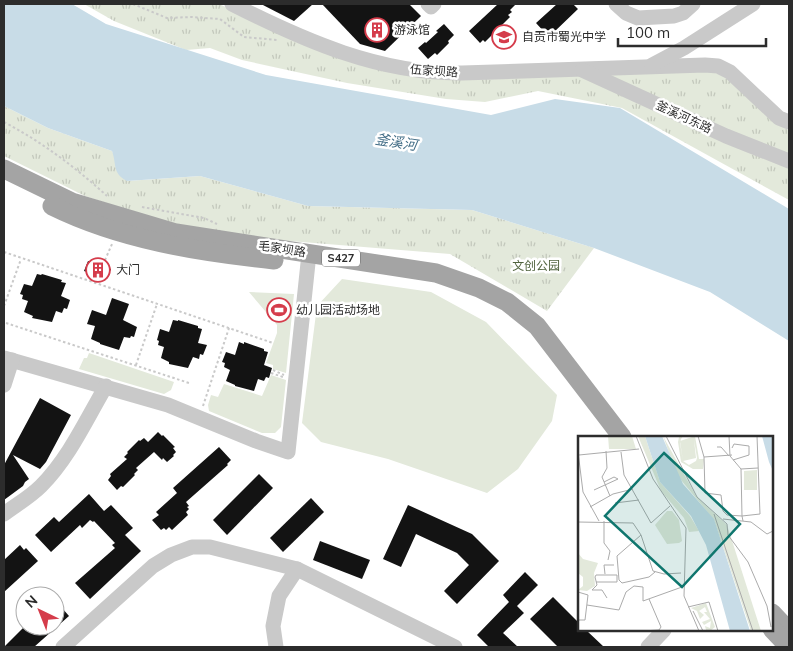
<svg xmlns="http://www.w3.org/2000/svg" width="793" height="651" font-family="Mulish,'Noto Sans SC',sans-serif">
<defs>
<pattern id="park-tufts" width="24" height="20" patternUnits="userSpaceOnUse" patternTransform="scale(1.25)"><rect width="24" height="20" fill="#e3e9db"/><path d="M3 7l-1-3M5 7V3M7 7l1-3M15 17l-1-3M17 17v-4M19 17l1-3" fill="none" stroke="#c3c8bc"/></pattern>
</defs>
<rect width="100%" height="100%" fill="#fff"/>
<g fill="#e3e9db">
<path d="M342,279l89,13 55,30 71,73 -5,26 -34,48 -31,24 -99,-34 -67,-17 -19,-19 15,-117z"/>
<path d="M249,292l45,2 -8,79 -13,-4v-4l-7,-2 11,-30v-8z"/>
<path d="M89,353l85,29 -3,8 -7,4 -85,-25 5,-11h3z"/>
<path d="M271,375l15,5 -5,47 -6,6h-13l-53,-22 -1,-6 3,-10 7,2 6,-13 38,12z"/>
</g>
<g fill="url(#park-tufts)">
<path d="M84,4h135l31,14 115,46 352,8 14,6 32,33 26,20v69l-167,-92 -84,-17 -53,11 -39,-3 -99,-16 -105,-23 -32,-12 -24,2 -72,-29z"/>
<path d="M4,106l44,22 64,23 15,30 73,-5 108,30 164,4 122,38 -47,63 -97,-57 -185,-15 -89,-13 -91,-30 -81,-40z"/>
</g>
<path fill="#c8dce7" d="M4,4h68l34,20 160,51 225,40 64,-16 65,9 169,101v132l-79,-49 -116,-44 -122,-38 -164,-4 -108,-30 -73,5c-15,-8 -10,-16 -15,-30l-64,-23 -44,-22z"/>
<g fill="#131313">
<path d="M261,4h52l-19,17z"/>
<path d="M322,4h87l12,12 -36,35 -25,-7z"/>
<path d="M498,4h18l-6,6 2,2 -4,3 2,2 -25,25 -2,-2 -3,3 -11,-12z"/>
<path d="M557,4h16l5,5 -26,25 -2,-2 -3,3 -11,-12z"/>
<path d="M444,24l10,11 -6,6 1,2 -12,12 -2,-2 -7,6 -10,-11 7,-6 1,1 12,-11 -2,-1z"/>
<path d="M88,261l23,8 -4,10 -23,-8z"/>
<path d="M37,274l4,1 1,-1 20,6 -1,2 5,1 -5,13 9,4 -3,9 -3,-1 -2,5 -6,-2 -4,11 -20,-4 1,-2 -9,-4 4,-11 -6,-2 1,-4 -3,-1 4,-10 8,2z"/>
<path d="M112,298l17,6 -6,16 14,7 -3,10 -3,-1 -1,2 -6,-1 -5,13 -19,-6v-1l-9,-4 4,-13 -8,-2 5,-14 14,5z"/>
<path d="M173,320l5,1v-1l20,6v2l4,1 -4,14 9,2 -4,10 -3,-1 -1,5 -6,-2 -5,11 -19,-4v-2l-8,-4 3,-11 -6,-2 1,-4 -2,-1 3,-11 9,3z"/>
<path d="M239,342l5,2v-2l20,7v2l4,1 -4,13 8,3 -3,10 -3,-1 -2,4 -6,-2 -4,12 -19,-5v-1l-9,-4 4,-11 -6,-3 1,-4 -3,-1 4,-10 9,3z"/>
<path d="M40,398l31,17 -25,47 -6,7 -27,-14 16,24 -4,3 -2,4 -19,14v-35z"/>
<path d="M158,432l4,4 1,-1 12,12 -2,1 3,4 -3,3 1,1 -7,6 -4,-4 -1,2 -8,-8 -18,16 2,2 -4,4 1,1 -12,12 -2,-1 -4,4 -9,-10 3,-4 -1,-2 17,-15 -3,-2 4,-4 -1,-1 12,-12 1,1 4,-3 4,4z"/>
<path d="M219,447l12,13 -4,4 1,1 -42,37 3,4 -2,1 2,2 -3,3 2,3 -16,15 -3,-3 -3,3 -2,-2 -3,2 -9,-10 7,-5 -3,-3 21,-19 -4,-5z"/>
<path d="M259,474l14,14 -46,47 -14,-15z"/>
<path d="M89,494l15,17 7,-6 22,23 -8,7 16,16 -51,48 -15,-16 40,-35 -3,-3 3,-2 -21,-22 -1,1 -3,-2 -8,8 -2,-3 -29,27 -16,-17 19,-18 5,5z"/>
<path d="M311,498l13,14 -41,40 -13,-14z"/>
<path d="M408,505l64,29 27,27 -42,43 -13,-13 25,-26 -12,-12 -41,-19 -15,33 -18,-8z"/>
<path d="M320,541l50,19 -8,19 -49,-19z"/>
<path d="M20,545l4,5 2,-2 12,13 -34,31v-32z"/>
<path d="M525,572l13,13 -21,21 7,7 -21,20 15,14h-29l-12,-12 32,-33 -6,-7z"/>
<path d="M553,597l26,26v7h7l18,17h-46l-28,-28z"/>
<path d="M55,600l14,16 -35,31h-30l21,-21h30z"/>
</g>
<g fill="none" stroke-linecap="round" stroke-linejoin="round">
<g stroke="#c9c9c9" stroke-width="2" stroke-dasharray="2.5 2.5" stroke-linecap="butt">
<path d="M133,4l34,14 24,-1 29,2 24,18 33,3"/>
<path d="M4,122c38,20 71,45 103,74"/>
<path d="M142,207l62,11 13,6"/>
<path d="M4,252l269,91"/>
<path d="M95,283l17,-39"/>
<path d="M4,306l17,-47"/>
<path d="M6,323l183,60"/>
<path d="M136,365l21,-61"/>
<path d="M273,370l11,5"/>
<path d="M271,373l12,4"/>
<path d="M203,406l26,-78"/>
</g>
<g stroke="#c9c9c9" stroke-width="15">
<path d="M232,4c73,37 148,70 230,69l243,-8 13,1 12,6 49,46 10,4"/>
<path d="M428,4l3,3 3,-3"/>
<path d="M616,4l10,9 12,5 36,-2 9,-3 10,-9"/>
<path d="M652,65l32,-17 69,-44"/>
<path d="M582,70l144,66 63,25"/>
<path d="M4,358l164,47 88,36 32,11 20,-189"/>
<path d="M4,385l8,-25"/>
<path d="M4,514c12,-9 26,-17 37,-28 28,-28 45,-66 65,-100"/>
<path d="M63,647l90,-81 18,-11 21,-8h18l87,22 158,78"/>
<path d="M276,647l-3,-21 6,-30 18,-27"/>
<path d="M648,647l16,-17"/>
</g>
<g stroke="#a4a4a4" stroke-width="19">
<path d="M4,169l68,33 104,31 260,40 43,15 28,14 30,24 85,111"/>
<path d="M52,206c69,34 147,46 222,54"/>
<path d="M772,613l17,18"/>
<path d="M772,629l17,18"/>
</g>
</g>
<defs>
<g id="building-ring" transform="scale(1.25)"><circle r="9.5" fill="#fff" stroke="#d53c4b" stroke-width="1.5"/><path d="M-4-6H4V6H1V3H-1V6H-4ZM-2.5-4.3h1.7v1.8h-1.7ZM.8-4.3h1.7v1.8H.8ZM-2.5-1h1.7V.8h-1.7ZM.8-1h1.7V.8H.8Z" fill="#d53c4b"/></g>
<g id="school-ring" transform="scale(1.25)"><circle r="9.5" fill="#fff" stroke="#d53c4b" stroke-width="1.5"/><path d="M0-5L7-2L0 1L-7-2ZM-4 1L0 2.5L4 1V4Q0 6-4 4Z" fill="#d53c4b"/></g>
<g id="stadium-ring" transform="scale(1.25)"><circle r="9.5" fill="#fff" stroke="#d53c4b" stroke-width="1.5"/><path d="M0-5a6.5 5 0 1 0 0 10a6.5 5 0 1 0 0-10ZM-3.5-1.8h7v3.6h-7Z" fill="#d53c4b"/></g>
</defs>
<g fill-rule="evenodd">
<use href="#building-ring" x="377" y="30"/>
<use href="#school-ring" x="504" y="37"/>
<use href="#building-ring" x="98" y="270"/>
<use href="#stadium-ring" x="279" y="310"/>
</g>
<g text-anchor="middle" stroke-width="5" stroke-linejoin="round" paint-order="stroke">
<rect fill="#fff" stroke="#6b6b6b" stroke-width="1" x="322" y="249.5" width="38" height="17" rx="4"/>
<g font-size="11" font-weight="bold" fill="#2c2c2c">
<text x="341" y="262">S427</text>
</g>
<g font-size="12" fill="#2c2c2c" stroke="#fff" text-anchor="start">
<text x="394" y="34">游泳馆</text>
<text x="522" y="41">自贡市蜀光中学</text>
<text x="116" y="274">大门</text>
<text x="296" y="314">幼儿园活动场地</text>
</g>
<g font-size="12" fill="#2c2c2c" stroke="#fff">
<text transform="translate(434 71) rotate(4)" y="4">伍家坝路</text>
<text transform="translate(684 117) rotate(25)" y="4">釜溪河东路</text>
<text transform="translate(282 249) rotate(9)" y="4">毛家坝路</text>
</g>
<g font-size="12" fill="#50633e" stroke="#fff">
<text x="536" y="270">文创公园</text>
</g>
<g font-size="14" font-style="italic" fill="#426d86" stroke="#fff">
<text transform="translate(396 142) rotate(9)" y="5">釜溪河</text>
</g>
</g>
<g transform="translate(578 436)">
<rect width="195" height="195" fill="#fff"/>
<path d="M30,0h24l4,13h-27zM105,0l-2,3 -1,4 3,18 6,4 7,-4 1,-3 -3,-18 2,18 -13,3 -3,-20 15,-5 4,23h5l-1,10h-10l-12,-7 -3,-20 1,-5zM179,34v20h-13v-19zM89,75h5l7,9 3,21 -3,2 -12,1 -12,-19zM128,167l9,24 -5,4 -4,-1 -1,-4 5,2 1,-7 -7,4 -2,-3 8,-3 -6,-7h3l-2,-5 -6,4 5,4 -4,4 -3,-8 -6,-3z" fill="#e3e9db"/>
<path d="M0,117l5,6 15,4 -4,10 1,13 -8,5 -9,-1 5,-4v-9l-5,-4z" fill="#e3e9db"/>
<path d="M60,0h7l15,46 30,34 9,15 -10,1 -5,-14 -23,-27zM85,0l33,60 31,29 34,106h-10l-37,-111 -37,-45z" fill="#e3e9db"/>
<path d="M67,0h17l21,48 31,35 36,112h-20l-24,-86 -15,-29 -31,-34zM184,0h11v35l-4,-9z" fill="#c8dce7"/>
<path fill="none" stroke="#ababab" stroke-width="1" d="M58,0l17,43 33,49 -2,68 15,35M88,0l31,61 30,27 1,11 20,27 19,44 4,21M120,0l6,21 1,36 16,2 2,16 4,4 15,1 -1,-47 -11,-13 -1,-20M139,11h4l8,9M154,12l2,-4 15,2v9l-16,5M28,15l1,17 -5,9 8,19M0,16l5,40 16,29M43,16l3,23 27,48 19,-17M1,19l60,-6M126,21l28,-2M163,33l17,-1M16,54l24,-11 -4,-2 -10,5M37,67l24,-3M12,71l23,-13 20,-5M136,78l39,117M145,83l28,3 16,12 6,-3M26,85v22l6,8 -2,9M165,85l-1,-5 18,-2 -3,-78M0,86l55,1 8,12 12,36 11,3 17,-1M63,99l-24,21 2,24 3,3 27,-6 6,-5M27,138l-1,-9h10M14,154l5,-5 -2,-8 1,-2h21v7h-21M14,154h10l5,8M0,156l10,3 -3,25h-7M9,169l32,5 7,-18 8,-6 9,1v14l39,-14M110,171l21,-5 9,29M115,175l10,20M64,195l17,-1 2,-3 -12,-28"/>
<path fill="#0f766e" fill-opacity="0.15" stroke="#0f766e" stroke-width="2.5" d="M86,17l76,71 -58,63 -77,-71z"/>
<rect width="195" height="195" fill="none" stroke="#2c2c2c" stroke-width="2.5"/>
</g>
<rect width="793" height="651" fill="none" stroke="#2c2c2c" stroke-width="10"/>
<g transform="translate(40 611) rotate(317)"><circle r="24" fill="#ffffff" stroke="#ababab"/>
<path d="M0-4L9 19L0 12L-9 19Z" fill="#d53c4b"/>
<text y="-8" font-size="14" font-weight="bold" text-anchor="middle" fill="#2c2c2c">N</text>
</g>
<path d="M618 38v8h148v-8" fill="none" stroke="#2c2c2c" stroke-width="2.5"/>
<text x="626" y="38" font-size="15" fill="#2c2c2c" stroke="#ffffff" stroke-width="4" paint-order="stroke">100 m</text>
</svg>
